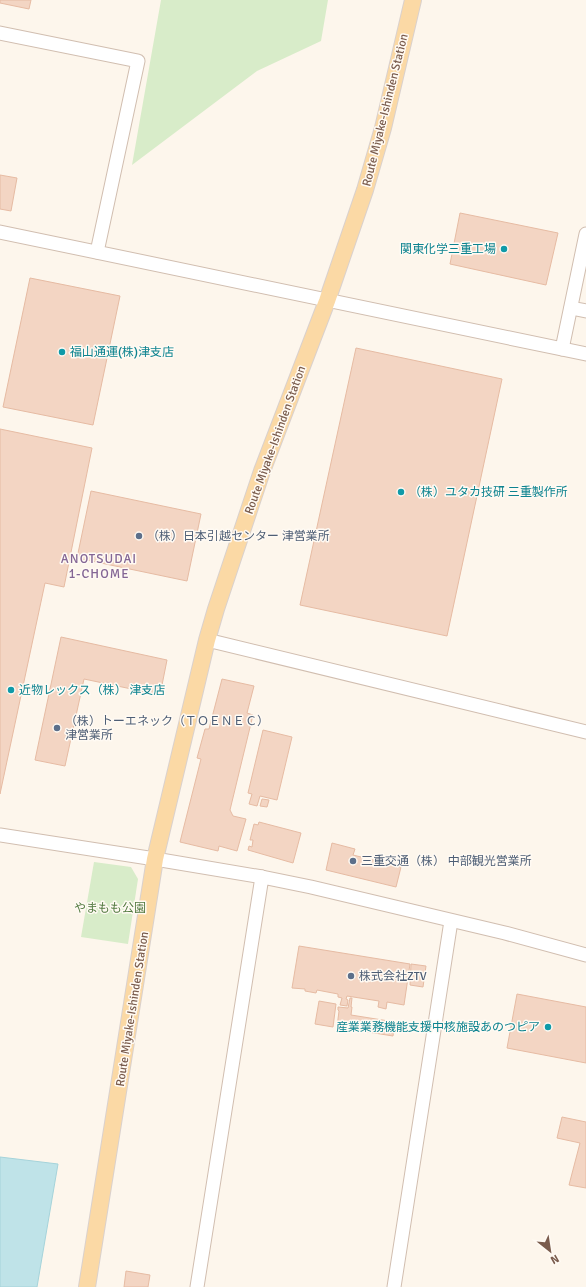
<svg xmlns="http://www.w3.org/2000/svg" width="586" height="1287" font-family="Signika,'Noto Sans JP',sans-serif">
<rect width="100%" height="100%" fill="#fdf6ec"/>
<g fill="#d8ecc9">
<path d="M161,0h167l-7,41 -64,30 -125,94z"/>
<path d="M94,862l37,5 7,12 -10,65 -47,-7z"/>
</g>
<path fill="#bfe3e8" stroke="#a5d3da" d="M0,1157l58,7 -21,123h-37z"/>
<g fill="#f3d5c3" stroke="#e6bba3">
<path d="M0,0h31l-2,9 -29,-6z"/>
<path d="M0,175l17,3 -6,33 -11,-2z"/>
<path d="M460,213l98,20 -12,52 -96,-21z"/>
<path d="M30,278l90,18 -27,129 -90,-18z"/>
<path d="M356,348l146,31 -55,257 -147,-31z"/>
<path d="M0,429l92,19 -28,139 -19,-4 -45,211z"/>
<path d="M91,491l110,23 -14,67 -110,-23z"/>
<path d="M61,637l106,23 -7,35 -76,-16 -19,87 -30,-6z"/>
<path d="M222,679l32,7 -7,27 6,2 -23,95 3,6 13,3 -9,32 -18,-5 -1,5 -38,-9 21,-83 -4,-1 8,-29h4z"/>
<path d="M263,730l29,7 -15,63 -17,-4 -3,10 -8,-2 3,-10 -4,-1z"/>
<path d="M262,799l7,1 -2,7 -7,-1z"/>
<path d="M259,822l42,11 -8,30 -45,-13 1,-4 3,1 1,-7h-3l4,-16 4,1z"/>
<path d="M332,843l23,6 -2,6 48,12 -5,20 -70,-17z"/>
<path d="M299,946l111,18 -6,41 -17,-3 -1,7 -8,-2 1,-6 -32,-5 -1,3 2,1 -1,6 -7,-1 2,-7 -4,-1v-3l-21,-4 -1,3 -11,-2v-2l-13,-1z"/>
<path d="M411,964l15,2 -3,21 -13,-2z"/>
<path d="M517,994l69,13v56l-79,-15z"/>
<path d="M350,998h2l-1,9h1l-1,8 44,7 -2,14 -56,-9 2,-16 -1,-1v-3l10,1z"/>
<path d="M319,1001l17,3 -3,23 -18,-3z"/>
<path d="M562,1117l24,5v66l-17,-3 11,-42 -23,-5z"/>
<path d="M126,1271l24,4 -2,12h-24z"/>
</g>
<g fill="none" stroke-linecap="round" stroke-linejoin="round">
<g stroke="#d1beb0" stroke-width="15">
<g id="minor">
<path d="M0,33l138,28 -41,191"/>
<path d="M0,232l586,122"/>
<path d="M571,308l15,3"/>
<path d="M562,349l24,-115"/>
<path d="M207,640l379,92"/>
<path d="M0,835l155,24 107,18"/>
<path d="M197,1287l65,-410 49,10 194,46 81,22"/>
<path d="M394,1287l57,-366"/>
</g>
</g>
<g stroke="#dad1cd" stroke-width="18">
<path id="major" d="M87,1287l68,-428 52,-219 9,-31 46,-138 65,-170 38,-111 18,-62 30,-128"/>
</g>
<use href="#minor" stroke="#fff" stroke-width="13"/>
<use href="#major" stroke="#fbd9a5" stroke-width="16"/>
</g>
<g fill="#0f9aa8" stroke="#fffaf3" stroke-width="1.5">
<circle cx="504" cy="249" r="4"/>
<circle cx="62" cy="352" r="4"/>
<circle cx="401" cy="492" r="4"/>
<circle cx="11" cy="690" r="4"/>
<circle cx="548" cy="1027" r="4"/>
</g>
<g fill="#5c6f8a" stroke="#fffaf3" stroke-width="1.5">
<circle cx="139" cy="536" r="4"/>
<circle cx="57" cy="728" r="4"/>
<circle cx="353" cy="861" r="4"/>
<circle cx="351" cy="976" r="4"/>
</g>
<g text-anchor="middle" stroke-width="3" stroke-linejoin="round" paint-order="stroke">
<g font-size="12" fill="#7a5c4d" stroke="#fffaf3">
<text transform="translate(385 110) rotate(-76)" y="4">Route Miyake-Ishinden Station</text>
<text transform="translate(275 440) rotate(-70)" y="4">Route Miyake-Ishinden Station</text>
<text transform="translate(132 1009) rotate(-81)" y="4">Route Miyake-Ishinden Station</text>
</g>
<g font-size="12" fill="#0d838f" stroke="#fffaf3" text-anchor="start">
<text x="496" y="253" text-anchor="end">関東化学三重工場</text>
<text x="70" y="356">福山通運(株)津支店</text>
<text x="409" y="496">（株）ユタカ技研 三重製作所</text>
<text x="19" y="694">近物レックス（株） 津支店</text>
<text x="540" y="1031" text-anchor="end">産業業務機能支援中核施設あのつピア</text>
</g>
<g font-size="12" fill="#4e5e75" stroke="#fffaf3" text-anchor="start">
<text x="147" y="540">（株）日本引越センター 津営業所</text>
<text x="65" y="725">（株）トーエネック（ＴＯＥＮＥＣ）<tspan x="65" dy="14">津営業所</tspan></text>
<text x="361" y="865">三重交通（株） 中部観光営業所</text>
<text x="359" y="980">株式会社ZTV</text>
</g>
<g font-size="12" fill="#537a41" stroke="#fffaf3">
<text x="110" y="912">やまもも公園</text>
</g>
<g font-size="13" letter-spacing="1" fill="#846695" stroke="#fffaf3">
<text x="99" y="563">ANOTSUDAI<tspan x="99" dy="15">1-CHOME</tspan></text>
</g>
</g>
<g transform="translate(550 1251) rotate(150)" stroke="#fffaf3" stroke-width="3" paint-order="stroke">
<path d="M0-3L7 15L0 10L-7 15Z" fill="#7a5c4d"/>
<text y="-6" font-size="11" font-weight="bold" text-anchor="middle" fill="#7a5c4d">N</text>
</g>
</svg>
